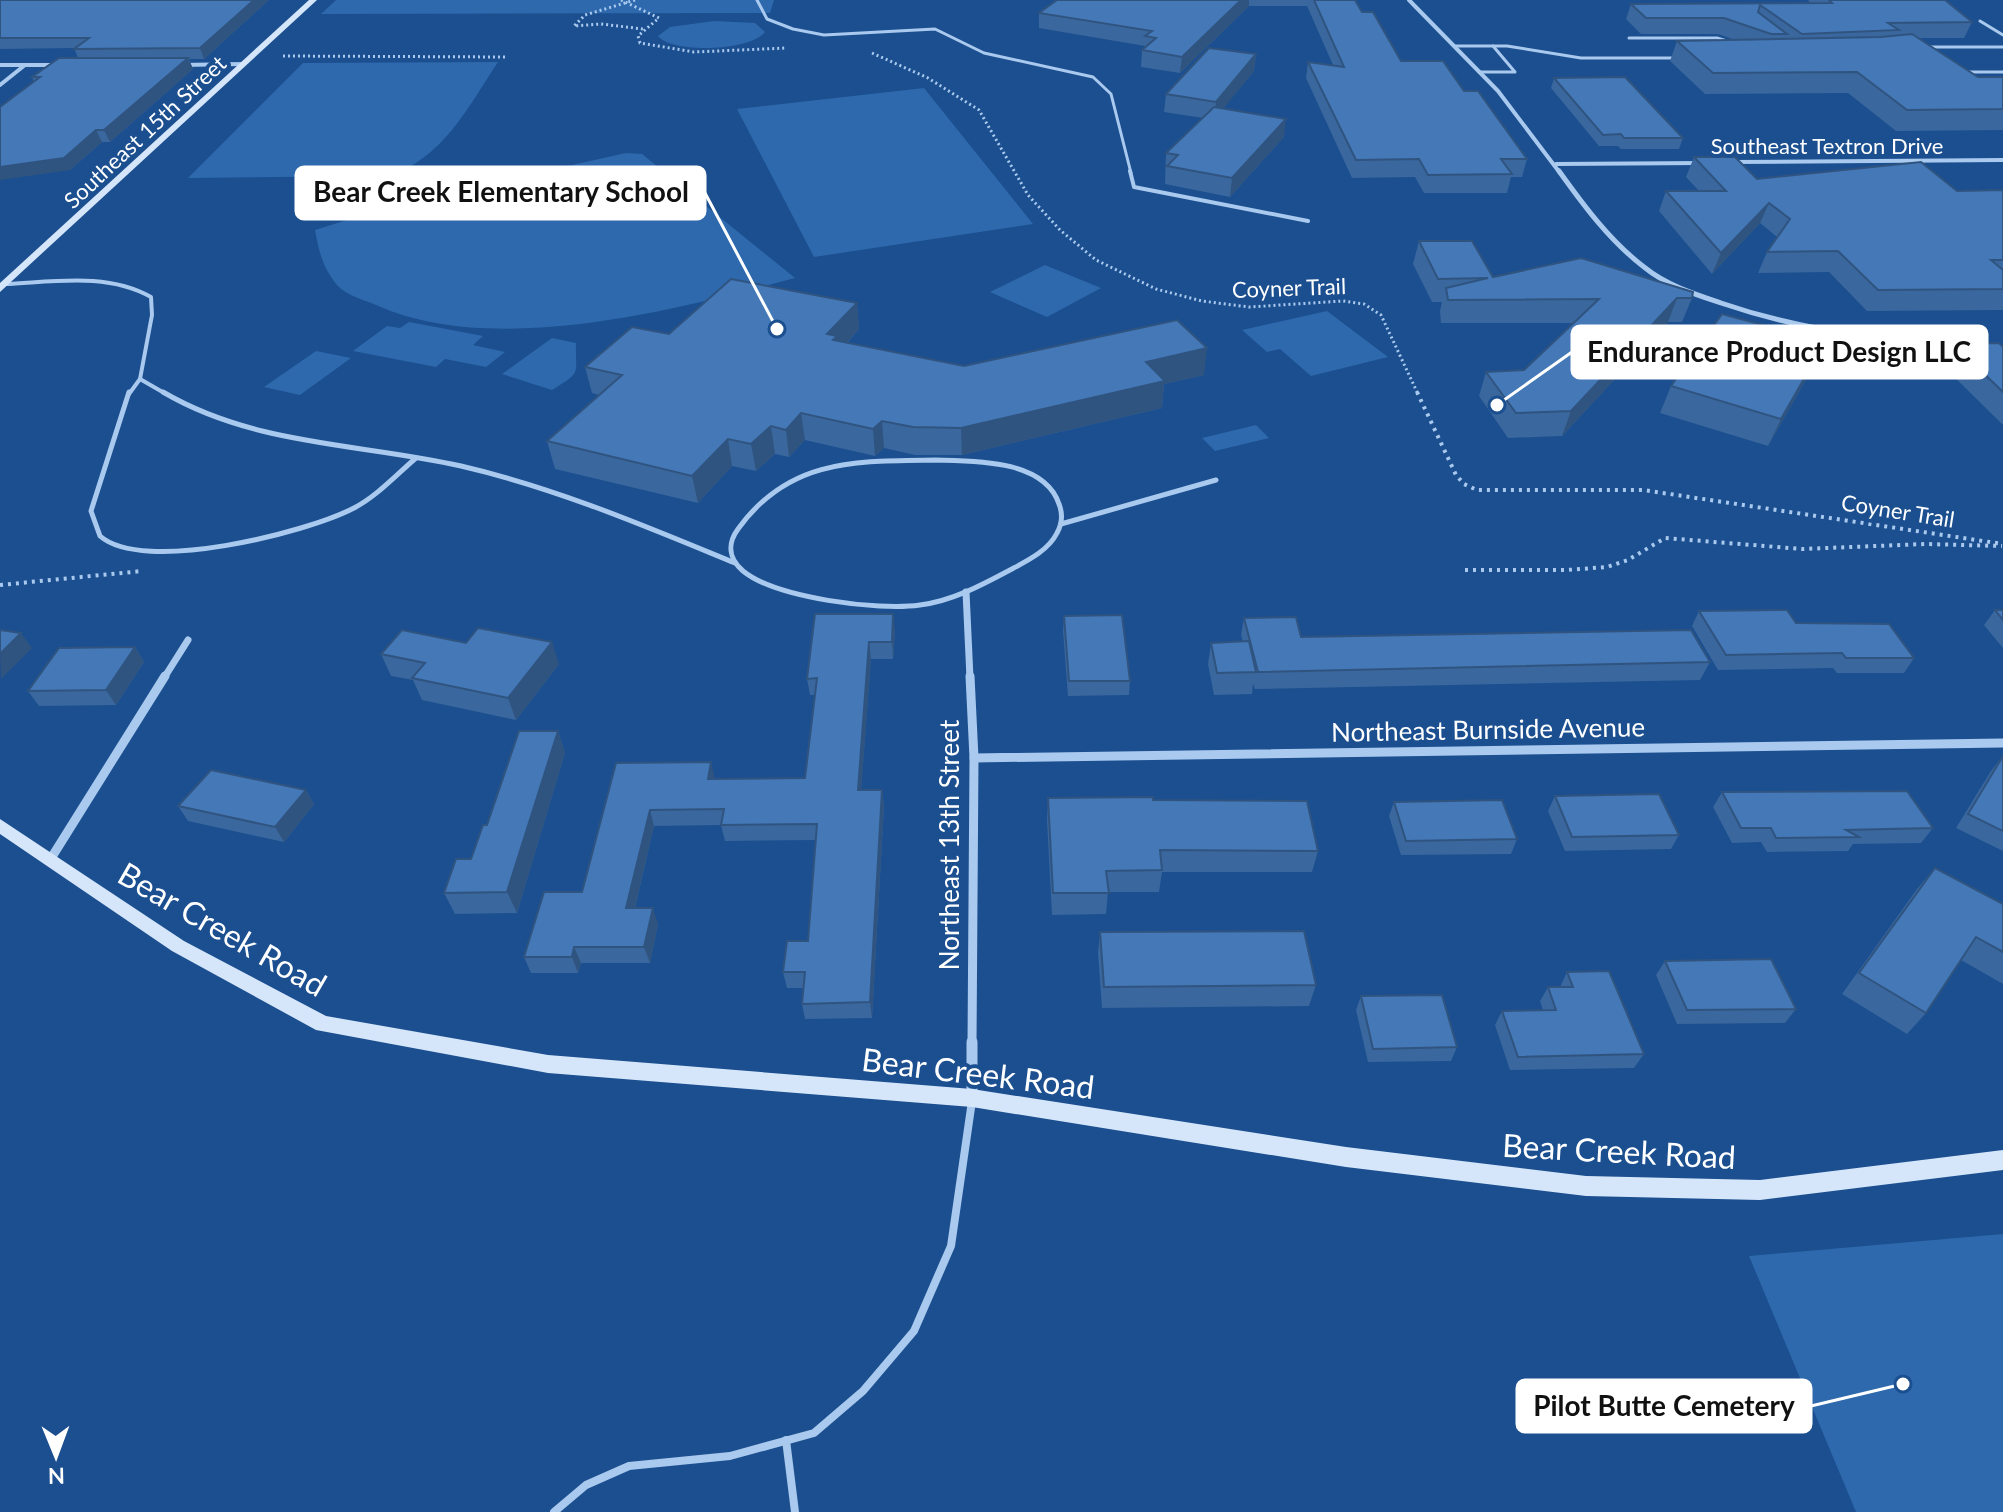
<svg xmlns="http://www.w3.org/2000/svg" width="2003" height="1512" font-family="Lato,sans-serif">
<rect width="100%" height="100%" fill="#1b4f8f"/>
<g fill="#2e69ad">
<path d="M336,0h438l-4,13 -449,1z"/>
<path d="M714,21l41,2 10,9c-15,19 -93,22 -107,4l12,-9z"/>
<path d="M498,62c-30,45 -55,97 -110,114l-200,2 115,-115z"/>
<path d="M924,88l109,136 -219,33 -77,-148z"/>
<path d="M626,153l16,1 153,124c-119,32 -302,80 -419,27 -12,-5 -30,-10 -38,-19 -15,-17 -19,-34 -23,-56l90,-28z"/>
<path d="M1045,265l56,23 -54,29 -57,-25z"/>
<path d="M1327,311l61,46 -77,19 -31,-27 -13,3 -25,-22z"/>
<path d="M409,322l74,14 -10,9 32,7 -19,15 -41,-8 -9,8 -83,-16 34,-25 13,2z"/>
<path d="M552,338l24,5c-1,32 7,28 -24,47l-50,-16z"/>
<path d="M316,351l35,7 -51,37 -36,-8z"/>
<path d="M1256,425l13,13 -54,13 -13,-13z"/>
<path d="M2003,1234v278h-147l-107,-256z"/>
</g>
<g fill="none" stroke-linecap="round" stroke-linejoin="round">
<g stroke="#a9c9ee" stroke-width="3" stroke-dasharray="2 3" stroke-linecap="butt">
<path d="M621,0l38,18 -21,18 2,7 54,9 93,-4"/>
<path d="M635,0l-50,15 -11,11 27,-2 42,5"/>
<path d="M872,53l56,25 51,32 49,85 32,35 36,30 60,29 46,12 47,6 94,-6 21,3 17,11 37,79"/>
<path d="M283,56l223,1"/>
</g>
<g stroke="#a9c9ee" stroke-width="4" stroke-dasharray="3 5" stroke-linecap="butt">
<path d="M1417,392l39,83 8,9 13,6h166l360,54"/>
<path d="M1465,570h102l40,-3 21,-7 37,-22 137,11 123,-5 77,2"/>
<path d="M0,585l142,-14"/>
</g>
<g stroke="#a9c9ee" stroke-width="3">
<path d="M757,0l10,19 26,10 31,6 111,-6 49,24 109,24 18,17 20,79"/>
<path d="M1980,21l23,14"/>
<path d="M1629,38h88l13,4"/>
<path d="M1454,46h53l74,12h98"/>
<path d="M1927,47h76"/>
<path d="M1479,72h36l-22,-26"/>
<path d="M1965,72h38"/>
</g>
<g stroke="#a9c9ee" stroke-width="4">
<path d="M1130,171l4,16 174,34"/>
<path d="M5,284c48,-2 102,-12 146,13l1,18 -12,64 26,15"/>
<path d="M129,394l11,-15"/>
</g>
<g stroke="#a9c9ee" stroke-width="5">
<path d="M129,392l-38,119 9,25c43,38 206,-3 254,-28 23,-12 42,-33 62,-50"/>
<path d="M163,392c92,54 196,51 298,74 95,22 184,60 274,97"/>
<path d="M935,460c38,1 109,-1 124,44 4,10 3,20 -2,29 -9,18 -30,28 -47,37 -28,15 -58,31 -90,35 -42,6 -144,-7 -177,-34 -14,-12 -16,-27 -5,-42 51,-71 119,-68 197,-69z"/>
<path d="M1061,524l155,-44"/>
</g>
<g stroke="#a9c9ee" stroke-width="8">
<path d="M786,1440l9,72"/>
<path d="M554,1512l32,-27 43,-19 101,-10 84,-23 49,-42 51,-60 37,-85 21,-145"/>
</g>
<g stroke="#a9c9ee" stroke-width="4">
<path d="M1409,0l89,91 62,82"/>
<path d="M0,65h59"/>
<path d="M180,65l63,-1"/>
<path d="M0,85l25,-20"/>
<path d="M1732,162l271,-2"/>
<path d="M1556,164l146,-1"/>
</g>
<path stroke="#a9c9ee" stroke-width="5" d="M1559,171c25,35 51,70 85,96 22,18 50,27 77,36 79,27 158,38 241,41"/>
<g stroke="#a9c9ee" stroke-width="7">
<path d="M966,592l4,86"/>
<path d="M164,678l24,-38"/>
</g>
<g stroke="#a9c9ee" stroke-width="9">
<path d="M970,676l4,82 -2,286"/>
<path d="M974,758l1029,-15"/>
<path d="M50,860l115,-184"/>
</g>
<path stroke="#a9c9ee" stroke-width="11" d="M972,1098v-56"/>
<g fill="#d6e6fa" fill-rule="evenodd">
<path d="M309,0h8l-317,292v-9z"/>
<path d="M0,819l184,122 142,75 222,39 424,34 374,58 240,29 174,4 243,-30v20l-243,30 -174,-4 -240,-29 -374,-60 -424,-34 -232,-43 -144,-79 -172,-117z"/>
</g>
</g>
<g fill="#3a679d">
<path d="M0,0h269l-65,59h-15l4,10 -83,73h-8l-32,28 -38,-93 46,-19 -4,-10 -74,1z"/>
<path d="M1057,0h298l7,12 39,49 63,30 63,68 -5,18h-11l-4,16h-83l-9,-16 -63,1 -46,-100 2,-16 25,3 -26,-59h-58l-69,67 -39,-6 1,-17 2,-2 1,-2 -106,-18v-15z"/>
<path d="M1808,0h137l27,22 -8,16h-45l59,39h25v53l-107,1 -48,-38 -143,1 -35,-33 7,-20 58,-1 -17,-6h-77l-15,-15 5,-15 179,-1z"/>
<path d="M1256,54l-2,17 -31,37 61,29 -54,60 -65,-13 1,-31 37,-35 -39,-6 2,-18z"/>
<path d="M1554,78l129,60 -4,11h-58l-3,-3h-19l-48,-58z"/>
<path d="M1694,157l63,22 200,12 46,-1v120l-136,1 -38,-39 -71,1 9,-21 10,-15 -17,-14 -48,51 -53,-63 7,-20h33l-13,-14z"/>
<path d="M1419,241l74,36 199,21 -10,24h-14l-106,114 -54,2 -29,-42 7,-24 38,-2 50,-47h-133l-1,-12 2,-9h-10l-19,-38z"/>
<path d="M857,303l2,26 -12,14 117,23 240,9 -40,9 -2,24 -200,47h-47l-31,-7 -9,8 -70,-16 -16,17 -14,-3 -19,17 -24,-5 -34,37 -143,-34 -8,-28 52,-46 -7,-2 -7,-26 84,-33z"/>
<path d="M1825,342l-13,27 -44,77 -108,-33 11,-27z"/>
<path d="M1953,344l50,3v78l-62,-61z"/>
<path d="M1995,610h8v38l-19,-23z"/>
<path d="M1699,611l97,12 118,35 -10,15h-67l-4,-5 -115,2 -26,-44z"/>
<path d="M815,614l80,16 -2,29h-22l-10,131h21l2,16 -12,212 -67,1 -3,-15 1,-16h-16l-4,-16 25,-31 8,-101 -91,1 -4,-16 -67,1 -19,82 23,16 -8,39h-69l-3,10h-47l-7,-16 58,-65 34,-129 98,16 91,-1 10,-83h-5l-3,-16z"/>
<path d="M1064,616l66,65 -1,14 -61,1 -5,-65z"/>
<path d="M1244,618l57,19 409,25 -10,18 -445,9 -2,-5 -1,10 -38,1 -6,-31 3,-21 32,-1 -2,-7z"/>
<path d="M135,647l9,15 -28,43 -77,1 -11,-15z"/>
<path d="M381,654l178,10 -43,56 -94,-20 -9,-20 -22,-4z"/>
<path d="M558,731l7,22 -48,160 -62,1 -11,-21 27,-34 16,-34z"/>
<path d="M2003,756v95l-47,-23 35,-57z"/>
<path d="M306,790l8,14 -30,38 -96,-21 -10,-15z"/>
<path d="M1722,792l211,36 -12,15 -68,1 -5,7 -81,1 -6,-10 -29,1 -19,-36z"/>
<path d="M1555,796l124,39 -8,14 -106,2 -17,-40z"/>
<path d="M1048,798l105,2 165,51 -6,21h-150l-3,20h-51l-2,22 -54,1 -5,-95z"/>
<path d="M1394,802l123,37 -6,15 -110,1 -12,-39z"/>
<path d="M1935,868l68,47v69l-42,-24 -35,53 -19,21 -65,-40 75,-105z"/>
<path d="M1100,932l216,53 -7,21 -207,2 -4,-55z"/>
<path d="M1665,961l131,48 -11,14 -108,1 -21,-49z"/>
<path d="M1567,972l77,82 -10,14 -124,2 -15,-45 7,-14 41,-1 -3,-9 8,-14h12z"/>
<path d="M1361,996l96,51 -6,14 -83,1 -12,-52z"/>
</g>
<g fill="#305480">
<path d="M254,0h15l-65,59 -4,-11z"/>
<path d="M1241,0h8v6l-69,67 2,-16z"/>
<path d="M1256,54l-2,17 -40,49 2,-18z"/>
<path d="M188,58l5,11 -83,73 -6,-12z"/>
<path d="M1286,119l-2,18 -54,60 2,-19z"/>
<path d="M96,130l6,12 -32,28 -70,10v-13z"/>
<path d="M1769,203l-9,20 -48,51 9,-21z"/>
<path d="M1677,298l-9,24 -106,114 9,-25z"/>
<path d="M857,303l2,26 -21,23 -11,-18z"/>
<path d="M1825,342l-13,27 -44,77 13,-27z"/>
<path d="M1207,348l-3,27 -40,9 -2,24 -200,47 -1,-27 185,-66z"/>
<path d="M801,413l4,27 -16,17 -3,-27z"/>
<path d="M882,421l2,27 -9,8 -2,-27z"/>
<path d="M771,426l4,28 -19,17 -5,-27z"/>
<path d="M728,439l4,27 -34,37 -6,-27z"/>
<path d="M893,614l2,16 -2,29 -1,-17z"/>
<path d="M21,633l11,15 -31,31 -1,-25z"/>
<path d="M552,642l7,22 -43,56 -8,-22z"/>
<path d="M869,642l2,17 -11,148 -2,-17z"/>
<path d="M135,647l9,15 -28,43 -10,-15z"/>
<path d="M558,731l7,22 -48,160 -10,-21z"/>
<path d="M711,762l4,17 -4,17 -3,-17z"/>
<path d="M306,790l8,14 -30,38 -9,-15z"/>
<path d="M882,790l2,16 -12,212 -2,-16z"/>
<path d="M650,810l4,16 -23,98 -5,-16z"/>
<path d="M653,908l5,16 -8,39 -6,-16z"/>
<path d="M574,947l7,16 -3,10 -6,-16z"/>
</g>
<g fill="#4478b7" stroke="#305480" stroke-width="2">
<path d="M0,0h254l-54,48 -126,1 15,-11h-89z"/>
<path d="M1057,0h184l-59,57 -40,-7 14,-12 -11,-2 7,-5 -113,-18z"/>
<path d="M1314,0h41l7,12h11l28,49h42l21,30h14l49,68h-26l11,15 -84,1 -9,-16 -63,1 -48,-98 36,5z"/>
<path d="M1829,0h116l27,22 -84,1 11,7 -97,4 -42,-29 -2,7 29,22h-16l-47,-16h-78l-15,-14 201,-1z"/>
<path d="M1912,34l66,43h25v32l-96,1 -50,-38 -144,1 -36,-32 204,-4z"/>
<path d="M1209,48l47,6 -40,48 -50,-8z"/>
<path d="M59,58h129l-84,72h-8l-32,28 -64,9v-60l40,-30h-8z"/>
<path d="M1625,77l58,61h-59l-3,-4 -18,1 -49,-57z"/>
<path d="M1214,107l72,12 -54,59 -65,-12 11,-11 -12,-2z"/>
<path d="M1694,157h41l22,22 164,-17 36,29 46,-1v70h-12l12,10v19l-125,1 -40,-39 -71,1 23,-33 -21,-16 -48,50 -55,-62h60z"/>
<path d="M1419,241h53l21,36 88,-19 112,34 -1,6h-15l-106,113 -55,2 -30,-41 38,-2 75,-71 -151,1 -2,-12 42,-10 -50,1z"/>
<path d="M731,279l126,24 -30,31 10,2 -4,4 131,26 213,-46 30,28 -61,14 19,19 -204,47 -48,-1 -31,-6 -9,8 -72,-16 -15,17 -15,-4 -20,18 -23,-5 -36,37 -145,-35 75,-66 -37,-8 47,-40 37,7z"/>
<path d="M1722,314l103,28 -44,77 -110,-33z"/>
<path d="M1999,343l4,4v45l-50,-48z"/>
<path d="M1787,610l9,13 93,1 25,34h-68l-4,-5 -116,2 -27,-44z"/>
<path d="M1995,610h8v10z"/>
<path d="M815,614h78l-1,28h-23l-11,148h24l-12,212 -68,2 3,-32h-22l4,-31h21l9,-117 -96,1 3,-16 -74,1 -24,98h27l-9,39h-70l-2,10h-48l20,-65h38l34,-129 95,-1 -3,17 97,-1 12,-100 -10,1z"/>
<path d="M1122,615l8,66h-61l-5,-65z"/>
<path d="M1296,617l5,20 390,-7 19,32 -452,10 -14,-54z"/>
<path d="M478,628l74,14 -44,56 -96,-20 13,-15 -44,-9 21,-24 64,13z"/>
<path d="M0,630l21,3 -21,21z"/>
<path d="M1249,641l7,31 -39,1 -6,-30z"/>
<path d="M135,647l-29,43 -78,1 31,-43z"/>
<path d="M519,731h39l-51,161 -63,1 12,-34h15l12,-34h4z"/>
<path d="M2003,756v75l-35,-17z"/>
<path d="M211,770l95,20 -31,37 -97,-21z"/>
<path d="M1907,791l26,37 -87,2 13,7 -83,1 -5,-10h-30l-19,-36z"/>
<path d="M1659,794l20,41 -107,2 -17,-41z"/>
<path d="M1153,797v3l154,1 11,50 -158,-1 2,20 -56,1 3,22h-56l-5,-95z"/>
<path d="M1502,800l15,39 -111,2 -12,-39z"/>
<path d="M1935,868l68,36v48l-27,-15 -50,76 -67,-40z"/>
<path d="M1304,931l12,54 -212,2 -4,-55z"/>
<path d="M1771,959l25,50 -109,1 -22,-49z"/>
<path d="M1609,971l35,83 -126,3 -16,-46 54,-1 -8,-23h25l-6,-15z"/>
<path d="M1442,995l15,52 -84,2 -12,-53z"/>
</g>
<g text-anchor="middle" stroke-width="8" stroke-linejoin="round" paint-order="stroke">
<g font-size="22" fill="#fff" stroke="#1b4f8f">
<text transform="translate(145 132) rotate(-43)" y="8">Southeast 15th Street</text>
<text x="1827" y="154">Southeast Textron Drive</text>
<text transform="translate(1289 288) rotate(-2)" y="8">Coyner Trail</text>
<text transform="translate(1898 511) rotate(9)" y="8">Coyner Trail</text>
</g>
<g font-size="26" fill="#fff" stroke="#1b4f8f">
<text transform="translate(1488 730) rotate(-1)" y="9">Northeast Burnside Avenue</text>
<text transform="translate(950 845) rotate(-90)" y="9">Northeast 13th Street</text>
</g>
<g font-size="32" fill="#fff" stroke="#1b4f8f">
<text transform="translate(222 930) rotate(30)" y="11">Bear Creek Road</text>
<text transform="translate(978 1074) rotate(7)" y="11">Bear Creek Road</text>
<text transform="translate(1619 1152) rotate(3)" y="11">Bear Creek Road</text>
</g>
</g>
<path fill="none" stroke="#fff" stroke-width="3" d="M777 329L705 193M1497 405L1572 352M1903 1384L1811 1406"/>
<g fill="#fff" stroke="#1b4f8f" stroke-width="3">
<circle cx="777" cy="329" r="8"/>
<circle cx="1497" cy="405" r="8"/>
<circle cx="1903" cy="1384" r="8"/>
</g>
<g fill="#fff" stroke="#fff" stroke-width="3">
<rect x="296" y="167" width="409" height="52" rx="8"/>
<rect x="1572" y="326" width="415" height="52" rx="8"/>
<rect x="1517" y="1380" width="294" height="52" rx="8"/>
</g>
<g font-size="28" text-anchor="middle" font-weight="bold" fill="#111">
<text x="501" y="202">Bear Creek Elementary School</text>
<text x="1779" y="362">Endurance Product Design LLC</text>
<text x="1664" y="1416">Pilot Butte Cemetery</text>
</g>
<g transform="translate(56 1456) rotate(179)" stroke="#1b4f8f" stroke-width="6" paint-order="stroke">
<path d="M0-6L14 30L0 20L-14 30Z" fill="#ffffff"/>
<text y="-12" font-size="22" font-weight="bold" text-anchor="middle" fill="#ffffff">N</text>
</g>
</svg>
